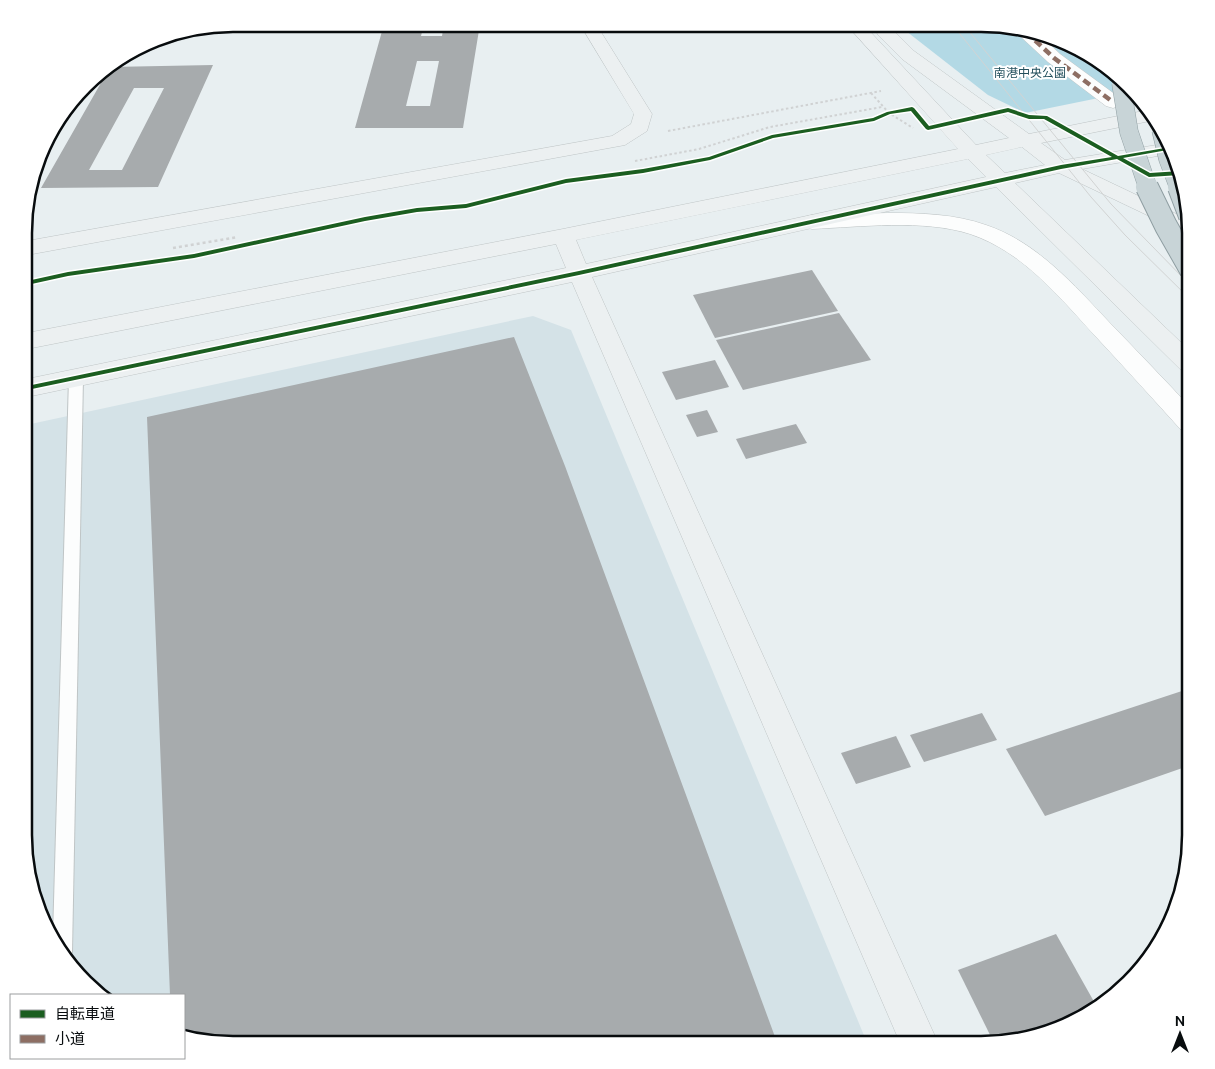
<svg xmlns="http://www.w3.org/2000/svg" width="1215" height="1069" font-family="Ubuntu,'Noto Sans JP',sans-serif">
<rect width="100%" height="100%" fill="#e8eff1"/>
<path fill="#d4e2e7" d="M533,316l38,14 297,715h-635l-49,-10v-40h-79l-29,-21 -36,-58 -16,-67 2,-424z"/>
<path fill="#b3d9e5" d="M897,24h99l79,21 58,46 -108,22 -37,-18z"/>
<g fill="#a7abad" fill-rule="evenodd">
<path d="M384,24h40l-3,12h21l2,-12h36l-17,104h-108zM417,61h22l-9,45h-24z"/>
<path d="M213,65l-55,122 -117,1 69,-121zM134,88h30l-42,82h-33z"/>
<path d="M812,270l26,41 -123,27 -22,-43z"/>
<path d="M839,313l32,47 -128,30 -27,-50z"/>
<path d="M514,337l51,129 213,579h-545l-49,-10v-40h-14l-23,-578z"/>
<path d="M715,360l14,27 -53,13 -14,-28z"/>
<path d="M707,410l11,22 -21,5 -11,-22z"/>
<path d="M796,424l11,19 -61,16 -10,-20z"/>
<path d="M1191,688v77l-146,51 -39,-67z"/>
<path d="M982,713l15,27 -73,22 -14,-27z"/>
<path d="M896,736l15,31 -55,17 -15,-31z"/>
<path d="M1056,934l41,73 -35,22 -67,16 -37,-75z"/>
</g>
<g fill="none" stroke-linecap="round" stroke-linejoin="round">
<g stroke="#bfc5c6" stroke-width="2">
<path id="lane" d="M76,373l5,2 2,3 -11,574 -5,8 -14,-23 16,-559 2,-3z"/>
</g>
<g stroke="#bfc5c6" stroke-width="1">
<g id="street">
<path d="M1019,30l22,6 19,18 60,44 2,4 -2,4 -7,2 -7,-2 -58,-44 -28,-26z"/>
<path d="M888,213c33,0 67,1 98,12 51,17 88,60 124,98 27,28 54,56 81,85v26l-9,-3c-28,-31 -56,-62 -84,-92 -37,-40 -74,-87 -128,-105 -47,-15 -109,-7 -158,-5l-7,-2 -3,-5 3,-5 7,-2z"/>
</g>
</g>
<g stroke="#bfc5c6" stroke-width="1">
<g id="secondary">
<path d="M580,24h16l56,90 -5,17 -22,14 -598,110v-14l585,-105 19,-12 3,-10z"/>
<path d="M846,24h17l113,121 33,-7 -107,-79 -24,-24 -2,-4 2,-4h12l24,24 115,83 119,-24 7,10 -114,23 24,17 104,-17 6,10 -93,16 109,52v15l-132,-63 -44,10 176,169v23l-8,-3 -187,-185 -404,90 347,768h-38l-329,-763 -545,115v-18l539,-111 -10,-24 -529,105v-16l536,-104 395,-80zM1022,147l23,18 -40,8 -19,-18zM968,159l18,18 -400,87 -10,-24z"/>
</g>
</g>
<g stroke="#d0d2d3" stroke-width="2" stroke-dasharray="2.5 2.5" stroke-linecap="butt">
<path d="M177,39l1,-6"/>
<path d="M871,93l18,20 24,15"/>
<path d="M668,131l213,-40"/>
<path d="M635,161l64,-12 71,-22 112,-20"/>
<path d="M537,188l29,-7 77,-10 67,-13 62,-21 102,-18 27,-8"/>
</g>
<g stroke="#d0d2d3" stroke-width="2.5" stroke-dasharray="3 3" stroke-linecap="butt">
<path d="M173,248l65,-11"/>
<path d="M27,283l41,-9 126,-18 171,-37 52,-9 49,-4 76,-19"/>
</g>
<use href="#lane" fill="#fcfdfd" fill-rule="evenodd"/>
<use href="#street" fill="#fcfdfd" fill-rule="evenodd"/>
<use href="#secondary" fill="#ecf0f1" fill-rule="evenodd"/>
<g stroke="#d1d3d3" stroke-width="1">
<path d="M952,24l139,173 34,38 66,65"/>
<path d="M963,24l148,180 80,82"/>
</g>
<g stroke="#8f9ea2" stroke-width="19" stroke-linecap="butt">
<g id="highway-bridge-far1">
<path d="M1121,83l8,49 19,56"/>
<path d="M1161,130l7,29 11,29"/>
</g>
</g>
<g stroke="#8f9ea2" stroke-width="24" stroke-linecap="butt">
<g id="highway-bridge">
<path d="M1147,187l19,39 25,44"/>
<path d="M1179,187l11,29"/>
</g>
</g>
<use href="#highway-bridge-far1" stroke="#c8d4d7" stroke-width="18"/>
<use href="#highway-bridge" stroke="#c8d4d7" stroke-width="22"/>
<path stroke="#8d6e63" stroke-width="4.5" stroke-dasharray="8 4.5" stroke-linecap="butt" d="M1026,32l28,26 59,44"/>
<g stroke="#fff" stroke-width="3">
<path id="cycleway" d="M912,107l2,1 15,18 79,-18 21,7 18,1 71,40 53,-9 2,2 -50,9 27,15 30,-2v4l-31,2 -32,-18 -56,10 -482,106 -552,115v-4l552,-115 482,-106 51,-8 -68,-38h-15l-21,-7 -80,18 -2,-1 -15,-18 -21,3 -16,7 -101,17 -63,22 -67,13 -77,10 -100,25 -49,4 -52,9 -171,37 -126,18 -41,9v-4l41,-9 126,-18 171,-37 52,-9 49,-4 100,-25 77,-10 66,-12 63,-22 101,-17 14,-6z"/>
</g>
<use href="#cycleway" fill="#1b5e20" fill-rule="evenodd"/>
</g>
<g text-anchor="middle" stroke-width="4" stroke-linejoin="round" paint-order="stroke">
<g font-size="12" fill="#224f5c" stroke="#fff">
<text x="1030" y="77">南港中央公園</text>
</g>
</g>
<path d="M0 0H1215V1069H0ZM233 32H981A201 201 0 0 1 1182 233V835A201 201 0 0 1 981 1036H233A201 201 0 0 1 32 835V233A201 201 0 0 1 233 32Z" fill="#fff" fill-rule="evenodd"/>
<path fill="none" stroke="#080c0e" stroke-width="2.5" d="M233 32H981A201 201 0 0 1 1182 233V835A201 201 0 0 1 981 1036H233A201 201 0 0 1 32 835V233A201 201 0 0 1 233 32Z"/>
<rect x="10" y="994" width="175" height="65" fill="#ffffff" stroke="#9c9e9f"/>
<rect x="20" y="1010" width="25" height="8" fill="#1b5e20" stroke="#9c9e9f"/>
<text x="55" y="1019" font-size="15" fill="#080c0e">自転車道</text>
<rect x="20" y="1035" width="25" height="8" fill="#8d6e63" stroke="#9c9e9f"/>
<text x="55" y="1044" font-size="15" fill="#080c0e">小道</text>
<g transform="translate(1180 1034)" stroke="#ffffff" stroke-width="4" paint-order="stroke">
<path d="M0-4L9 19L0 12L-9 19Z" fill="#080c0e"/>
<text y="-8" font-size="14" font-weight="bold" text-anchor="middle" fill="#080c0e">N</text>
</g>
</svg>
